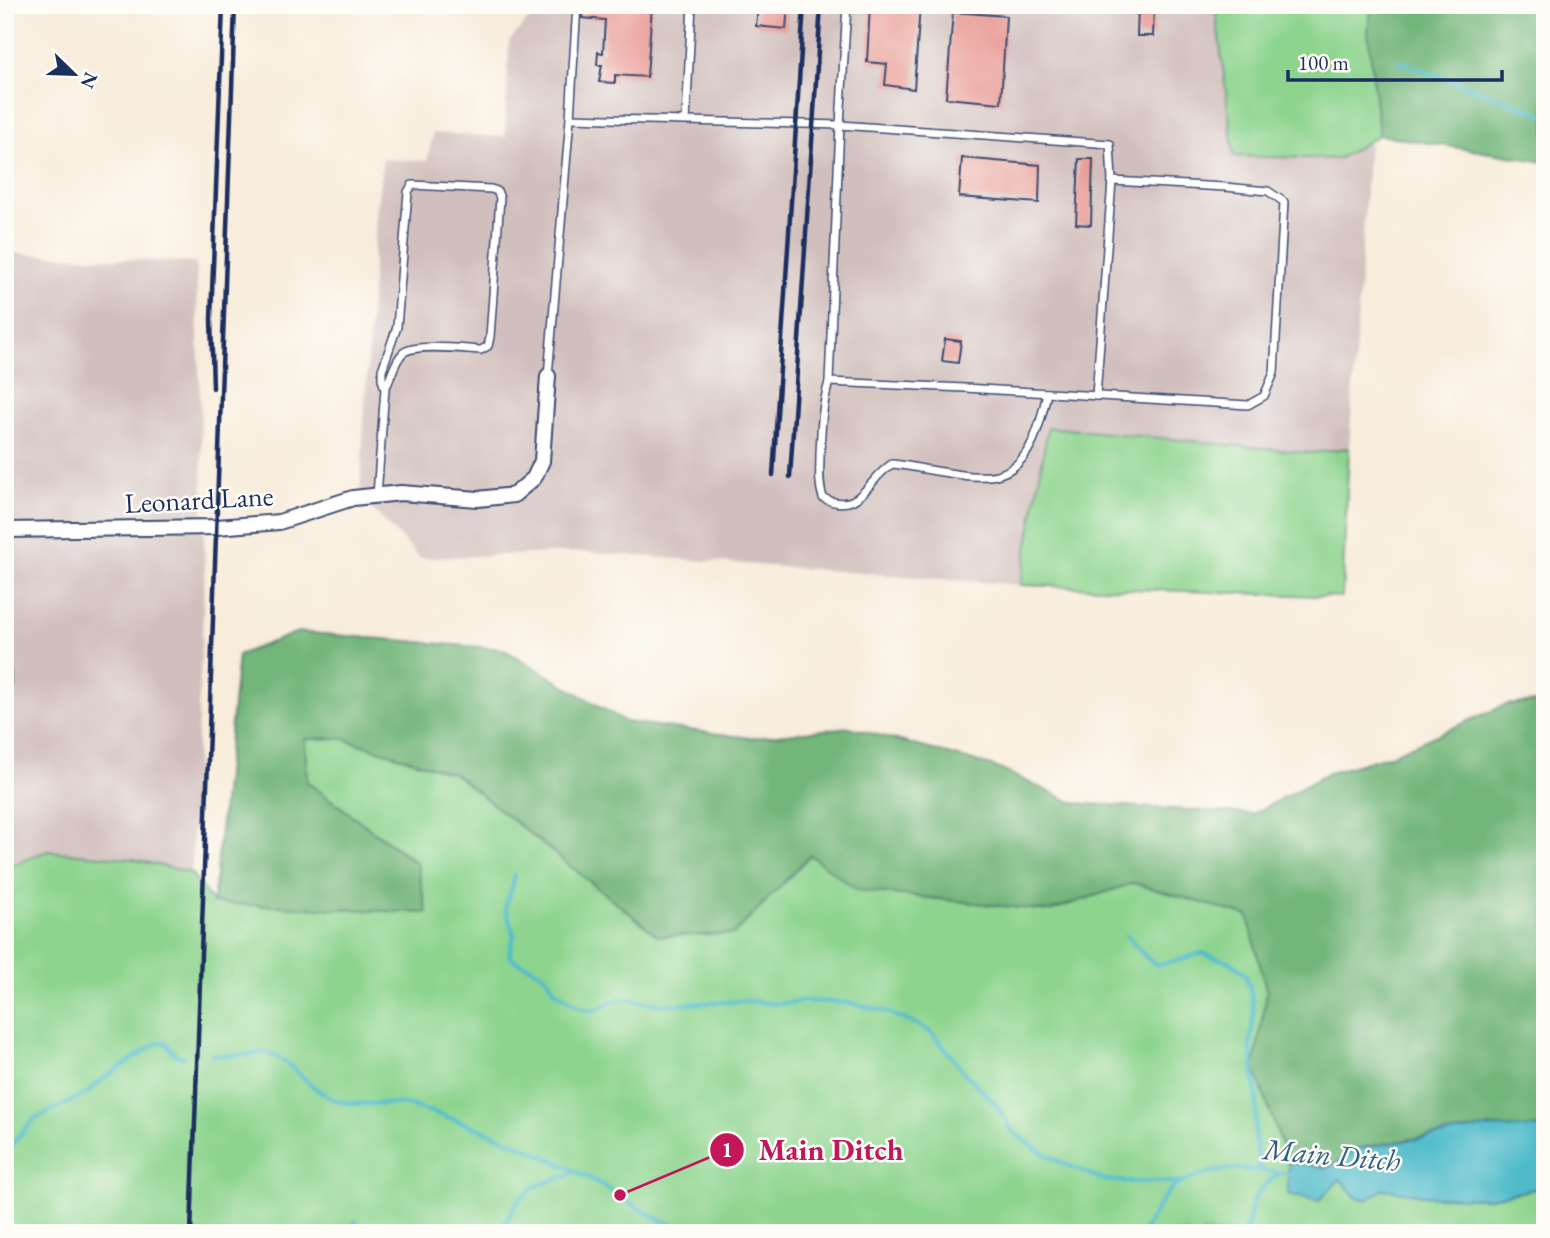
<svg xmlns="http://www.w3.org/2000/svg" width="1550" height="1238" font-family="'EB Garamond',serif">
<rect width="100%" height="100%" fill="#fdfcf7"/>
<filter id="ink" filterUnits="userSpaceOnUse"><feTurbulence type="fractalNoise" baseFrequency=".0143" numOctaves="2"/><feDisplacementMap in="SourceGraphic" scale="14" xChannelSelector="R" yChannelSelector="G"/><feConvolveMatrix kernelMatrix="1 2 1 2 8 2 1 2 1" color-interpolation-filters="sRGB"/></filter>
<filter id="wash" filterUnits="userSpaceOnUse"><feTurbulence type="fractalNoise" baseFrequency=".00686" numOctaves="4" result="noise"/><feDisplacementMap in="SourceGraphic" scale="28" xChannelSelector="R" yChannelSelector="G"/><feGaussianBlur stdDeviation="1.57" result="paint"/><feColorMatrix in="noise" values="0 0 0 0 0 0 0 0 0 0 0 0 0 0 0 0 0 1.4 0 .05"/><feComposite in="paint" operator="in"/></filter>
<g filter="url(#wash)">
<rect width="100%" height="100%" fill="#f8ecda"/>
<g fill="#d1bfbd">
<path d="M542,5h796l12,126 19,13 -20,304 -38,5 -263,-26 -27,158 -435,-33 -166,6 -60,-62 16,-284 7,-53 44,2 6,-28 72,4 4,-96z"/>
<path d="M5,253l191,10 9,306 -14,304 -58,-14 -86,-8 -36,15 -6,-1z"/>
</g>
<g fill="#8dd48e" stroke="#548276" stroke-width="2">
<path d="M1215,5h157l-4,25 11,105 -41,24 -104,-3z"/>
<path d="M1048,427l263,26 38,-5 -7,149 -321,-12z"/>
<path d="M341,738l114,36 203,162 76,-2 76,-79 48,35 191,21 84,-28 115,33 19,77 -13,74 34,95v32l43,-7 9,-8 16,18 28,-8 52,8 53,1 56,-11v46h-1540v-368l6,1 36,-15 86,8 58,14 22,30 214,10 -10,-50 -110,-81 -2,-43z"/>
</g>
<g fill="#72b679" stroke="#46726c" stroke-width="2">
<path d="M1372,5h173v157l-166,-27 -11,-105z"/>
<path d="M298,632l205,17 123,73 125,16 98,-11 146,40 79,36 179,11 76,-41 62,-18 114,-50 40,-4v427l-54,-1 -117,18 -18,4 -28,19 -40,-6 -34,-95 13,-74 -19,-77 -115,-33 -84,28 -192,-21 -47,-35 -76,79 -76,2 -203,-162 -114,-36 -36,1 2,43 110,82 10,49 -214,-10 25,-248z"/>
</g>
<path fill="#4fbbca" stroke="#357594" stroke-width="2" d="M1491,1127l54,1v59l-56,11 -53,-1 -52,-8 -17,11 -11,-3 -16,-18 -21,22 -31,-7v-32l40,6 28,-19z"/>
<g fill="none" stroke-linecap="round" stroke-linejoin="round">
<g stroke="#4fbbca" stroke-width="4.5">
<path d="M1398,61l147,54"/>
<path d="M514,875l-1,11 -7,17v7l8,25 -5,20 5,5 27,12 10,11 3,7 25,17 7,3h8l21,-9 10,-2 39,6 84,-4 29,3 27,-3 25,1 21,1 31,7 37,15 14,8 33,40 32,33 14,23 7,7 26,17 16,9 44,18 29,2h47"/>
<path d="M1127,936l20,22 10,7 19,-4 26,-8 28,9 15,11 5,15 4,24 -4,32 7,54 -2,39 5,32"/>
<path d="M212,1055c11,0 22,1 33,0 7,0 13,-3 21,-2 27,7 42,36 67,46 23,9 51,2 75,6 65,18 125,44 185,75 21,11 39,26 60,36 13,6 27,12 40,17"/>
<path d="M5,1147l8,-4 21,-24 52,-25 17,-15 52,-35 6,-2h4l11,13 8,2"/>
<path d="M355,1221l5,12"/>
<path d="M500,1233l17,-31 17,-15 42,-15"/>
<path d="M1142,1233c10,-13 16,-30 27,-42 7,-7 15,-10 24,-13 40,-15 58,-8 98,-4"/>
<path d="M1243,1233c8,-11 6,-17 9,-28 4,-14 17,-23 27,-32"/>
</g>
</g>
<g id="blocks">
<g fill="#e89691">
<path d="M584,5h68l-5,72 -32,-2v8l-16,-1 3,-17h-5l1,-13 5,1 2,-33 -23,-2z"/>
<path d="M758,5h30l-2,24 -30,-3z"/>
<path d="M870,5h50l-6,84 -29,-4 2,-21 -20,-2z"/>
<path d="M1138,5h16l-1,31h-16z"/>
<path d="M953,12l53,4 -5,87 -55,-5z"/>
<path d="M962,158l78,7 -1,38 -80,-6z"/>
<path d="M1079,159h14l-2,66 -15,-1z"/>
<path d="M945,339l16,2 -3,22 -16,-2z"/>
<rect x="5" y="647" width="6" height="45"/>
</g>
</g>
</g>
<g filter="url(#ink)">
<use href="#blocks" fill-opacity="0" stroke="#3c4b71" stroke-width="2"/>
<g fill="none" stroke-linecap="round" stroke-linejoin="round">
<g stroke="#3c4b71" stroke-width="10">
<g id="lane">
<path d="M570,118l270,7 270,19 2,37 113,6 43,4 16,11 -10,171 -10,23 -16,9 -283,-17 -136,-6 11,-257 7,-120"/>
<path d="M686,120l6,-115"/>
<path d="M548,376l22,-258 7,-113"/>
<path d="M829,382c-7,24 -8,47 -9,72 0,15 -2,29 3,44 38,18 43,-18 69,-34 13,1 25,4 38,6 20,3 51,10 70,4 32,-10 41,-53 47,-81"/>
<path d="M1096,396l16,-215"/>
<path d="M377,495l8,-106 -3,-10v-9l15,-43 11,-135 4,-7 79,4 6,2 3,7 -10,139 -2,9 -7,4c-17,-1 -66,-7 -78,3 -9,8 -12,26 -18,36"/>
</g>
</g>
<g stroke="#3c4b71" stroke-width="18">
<path id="street" d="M5,530l212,-3 62,-5 74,-24 48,-5 77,6 36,-4 20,-17 8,-17 6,-85"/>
</g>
<use href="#lane" stroke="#fff" stroke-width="7"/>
<use href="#street" stroke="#fff" stroke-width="14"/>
<g stroke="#1b2f5e" stroke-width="4.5">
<path d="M213,388l-2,-69 12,-314"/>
<path d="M773,475l31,-470"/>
<path d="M790,477l31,-472"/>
<path d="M191,1233l44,-1228"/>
</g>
</g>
</g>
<g text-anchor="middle" stroke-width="5" stroke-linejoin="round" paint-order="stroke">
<g font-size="28" fill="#1b2f5e" stroke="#fdfcf7">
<text transform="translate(199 499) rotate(-3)" y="10">Leonard Lane</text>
</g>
<g font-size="30" font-style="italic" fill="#2d6084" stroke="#fdfcf7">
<text transform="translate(1332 1155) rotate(5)" y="10">Main Ditch</text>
</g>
</g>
<path fill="none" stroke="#c2185b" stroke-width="2.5" d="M620 1195L727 1150"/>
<g fill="#c2185b" stroke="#fdfcf7" stroke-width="2.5">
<circle cx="620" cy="1195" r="7"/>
<circle cx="727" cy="1150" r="18"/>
</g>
<g font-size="21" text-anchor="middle" font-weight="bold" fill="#fff">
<text x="727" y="1157">1</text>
</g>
<g font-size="30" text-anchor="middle" font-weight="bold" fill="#c2185b" stroke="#fdfcf7" stroke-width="5" stroke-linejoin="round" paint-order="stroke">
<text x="831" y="1160">Main Ditch</text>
</g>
<rect width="1550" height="1238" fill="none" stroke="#fdfcf7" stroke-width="28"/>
<g transform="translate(74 74) rotate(113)" stroke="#fdfcf7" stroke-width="5" paint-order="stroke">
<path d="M0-5L12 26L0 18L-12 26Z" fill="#1b2f5e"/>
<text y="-10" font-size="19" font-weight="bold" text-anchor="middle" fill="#1b2f5e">N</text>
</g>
<path d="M1288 70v10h214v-10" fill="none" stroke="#1b2f5e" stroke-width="3.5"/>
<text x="1298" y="70" font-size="21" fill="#1b2f5e" stroke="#fdfcf7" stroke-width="5" paint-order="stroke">100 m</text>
</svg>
